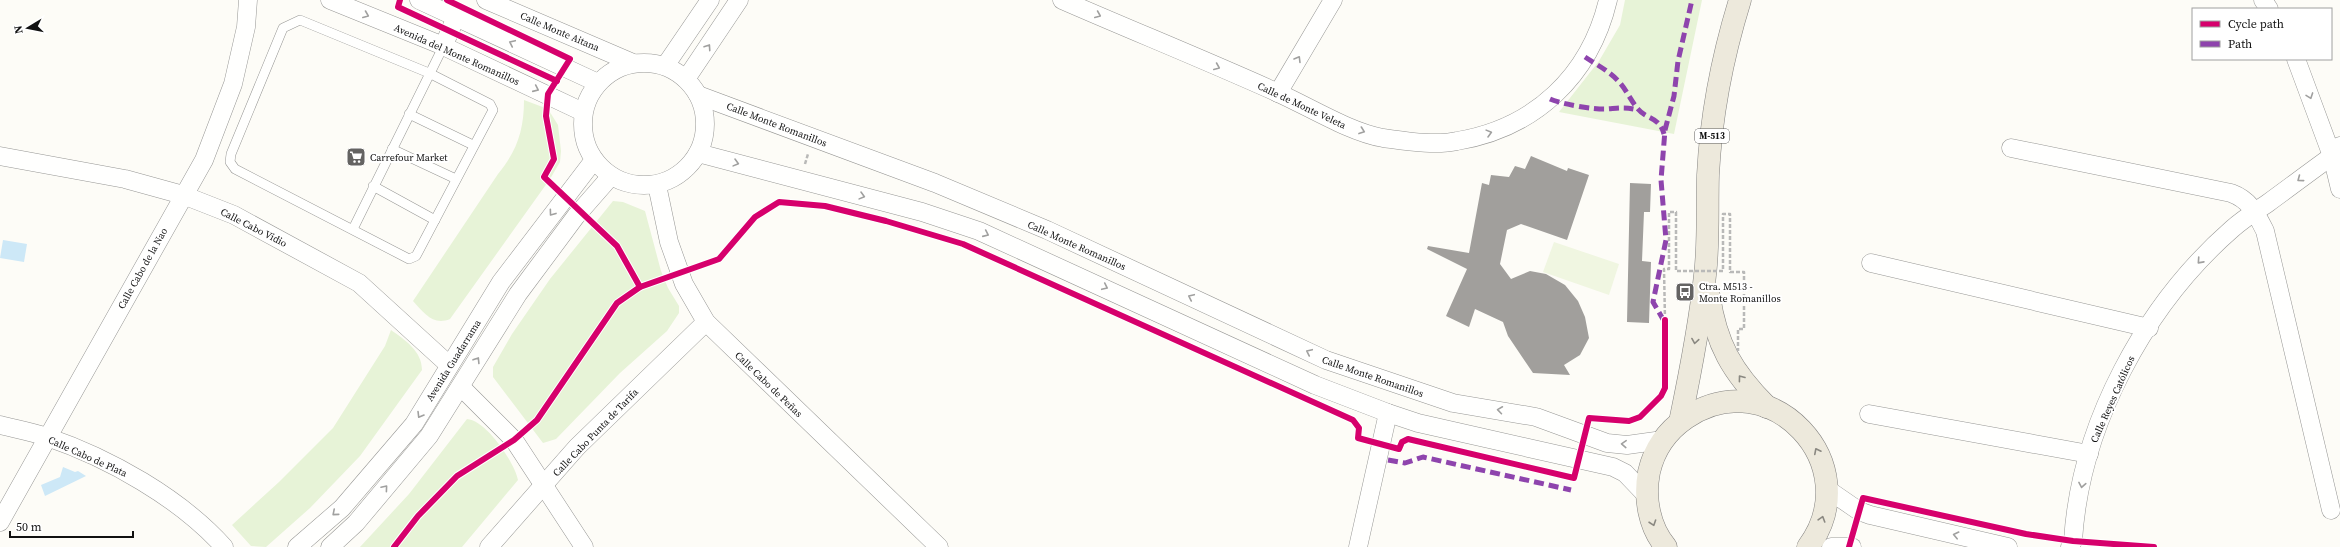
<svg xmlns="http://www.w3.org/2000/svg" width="2340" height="547" font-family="'Source Serif 4',serif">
<rect width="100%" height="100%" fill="#fdfcf7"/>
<g fill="#e7f3d7">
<path d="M1625,0h77l-28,134 -115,-22 40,-51 21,-36z"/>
<path d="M524,100l24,9 10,16 3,26 -1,11 -10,17 -100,140c-17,7 -26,-6 -37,-18l85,-127c19,-23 26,-44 26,-74z"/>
<path d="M613,201l10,1 22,9 16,60 7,17 11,18v7l-12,18 -47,42 -64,66 -13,4 -50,-66v-10l19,-33 38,-55z"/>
<path d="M391,330c14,10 31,21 31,40l-62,86 -50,52 -44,39 -15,-1 -19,-21 47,-43 54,-54 52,-82z"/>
<path d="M467,419c19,1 48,44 51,61l-56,67h-102l49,-53z"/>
</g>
<path fill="#f0f6e1" d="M1554,242l65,22 -10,31 -66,-23z"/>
<g fill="#cde8f7">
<path d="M3,240l24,4 -3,18 -24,-4z"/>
<path d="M63,467l12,5 3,-1 8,5 -41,20 -4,-11 19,-8z"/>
</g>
<g fill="#a19f9c">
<path d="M1531,156l36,15 1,-3 21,7 -22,65 -46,-16 -14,6 -7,34 11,15 19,-8 16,3 19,11 13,16 7,16 4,21 -9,17 -16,10 6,10 -37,-2 -25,-37 -5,-14 -28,-13 -6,18 -23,-11 21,-47 -40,-20 1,-3 41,7 13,-70 7,2 2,-10 18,2 6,-11 10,3z"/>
<path d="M1630,183l21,1 -1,28h-6l-2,49 9,1 -2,61 -22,-1z"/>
</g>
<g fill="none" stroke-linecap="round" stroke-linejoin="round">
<g stroke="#979795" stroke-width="10">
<g id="service">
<path d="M300,20l129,53 61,31 3,6 -77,146 -7,3 -174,-90 -5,-7 1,-8 52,-126z"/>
<path d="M409,114l64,31"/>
<path d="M392,149l64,30"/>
<path d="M373,186l62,34"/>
<path d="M353,229l90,-182"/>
</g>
</g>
<g stroke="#979795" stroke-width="19">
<g id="minor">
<path d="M330,0l111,45 142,67"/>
<path d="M419,0l179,83"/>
<path d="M486,0l147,63"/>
<path d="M1062,0c71,31 143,60 214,92 32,14 73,40 107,46 23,3 52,8 74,3 78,-13 133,-65 151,-141"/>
<path d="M2263,0l6,9"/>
<path d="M443,47l13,-30"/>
<path d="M2296,59l36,97 8,33"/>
<circle cx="644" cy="124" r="61"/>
<path d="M665,66l45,-66"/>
<path d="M686,79l53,-79"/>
<path d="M1278,93l55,-93"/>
<path d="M698,95l237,88 112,47 279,130 127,43 83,14 71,26 20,2 36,-5"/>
<path d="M2011,148l220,45c19,7 25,20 34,38l66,279"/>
<path d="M698,153l224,59 57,19 336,154 73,28 30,10 195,44 12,6 22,23"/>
<path d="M0,156l125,23 58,16 51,20 125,68 90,82"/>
<path d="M657,185l12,57 15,42 22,38 233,225"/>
<path d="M1871,263l278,65"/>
<path d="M461,387l53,53 70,107"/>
<path d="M1869,414l220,40"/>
<path d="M0,425c16,4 32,7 47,12 62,21 133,61 177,110"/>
<path d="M1827,489l32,22 11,4 138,32"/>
<path d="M0,522l204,-362 29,-76 13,-57 2,-27"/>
<path d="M297,547l45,-39 72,-84 87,-142 93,-122"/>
<path d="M330,547l26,-24 73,-87 89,-142 58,-78 35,-40"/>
<path d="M489,547l88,-100 129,-125"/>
<path d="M1358,547l30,-134"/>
<path d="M1831,547h21"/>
<path d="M2070,547l3,-6c7,-116 72,-236 159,-312 11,-10 24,-18 36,-26 22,-16 43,-32 64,-47l8,-10"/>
</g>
</g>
<g stroke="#858482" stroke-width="23">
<g id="primary">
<path d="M1709,296c7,48 23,76 58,111"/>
<path d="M1680,422c10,-48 20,-98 25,-147 4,-32 2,-66 3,-100 3,-60 14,-117 32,-175"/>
<path d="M1666,547c-17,-20 -22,-49 -17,-75 5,-22 18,-41 37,-54 84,-58 183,47 122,129"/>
</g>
</g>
<path stroke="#b9b9b8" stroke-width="2.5" stroke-dasharray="4 2" stroke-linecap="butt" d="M805,164l3,-10"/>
<use href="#service" stroke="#fffffe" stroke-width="9"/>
<use href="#minor" stroke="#fffffe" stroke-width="18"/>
<use href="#primary" stroke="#ede9dc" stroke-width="22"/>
<path stroke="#b9b9b8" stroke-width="2.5" stroke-dasharray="4 2" stroke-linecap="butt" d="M1665,320l-1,-51h5v-57h7v59h47v-57h7v58h14v57h-6v22"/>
<g stroke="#8e44ad" stroke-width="5" stroke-dasharray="10 5" stroke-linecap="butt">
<path d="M1585,57c12,8 26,15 35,26 7,8 11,18 18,26 9,11 21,7 26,25"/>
<path d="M1550,99c11,5 45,11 57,10 14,-1 18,-2 31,1"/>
<path d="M1664,321l-11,-19 13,-62 -5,-60 4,-50 9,-34 4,-35 14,-61"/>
<path d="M1388,460l17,3 18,-6 148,33"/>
</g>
<g stroke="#fff" stroke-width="8">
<g id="cycleway">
<path d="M400,0l-2,7 159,74"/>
<path d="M447,0l123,59 -22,35 -2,22 8,43 -10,18 73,69 23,41"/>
<path d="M394,547l24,-31 39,-40 57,-36 23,-20 80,-117 23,-16 79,-28 36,-42 24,-15 46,4 61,15 77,23 390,176 6,8 -1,10 41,11 3,-7 6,-3 166,39 15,-60 40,3 11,-4 21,-21 4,-8v-68"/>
<path d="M1849,547l14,-49 163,36 47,7 81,6"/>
</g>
</g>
<use href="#cycleway" stroke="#d6006c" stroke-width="6"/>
</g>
<defs><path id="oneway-chevron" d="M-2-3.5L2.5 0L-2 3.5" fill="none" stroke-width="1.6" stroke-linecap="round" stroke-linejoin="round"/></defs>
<g stroke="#a0a09f">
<use href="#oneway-chevron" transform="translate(366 15) rotate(22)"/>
<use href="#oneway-chevron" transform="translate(1098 15) rotate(23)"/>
<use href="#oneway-chevron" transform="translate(512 43) rotate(-155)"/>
<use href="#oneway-chevron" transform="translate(708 47) rotate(-56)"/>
<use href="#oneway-chevron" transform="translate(1298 59) rotate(-59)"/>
<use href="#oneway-chevron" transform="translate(1217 67) rotate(23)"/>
<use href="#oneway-chevron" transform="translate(536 89) rotate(24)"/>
<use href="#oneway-chevron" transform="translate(2310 96) rotate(70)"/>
<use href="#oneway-chevron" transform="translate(1362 131) rotate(20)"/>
<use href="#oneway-chevron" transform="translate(1489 133) rotate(-15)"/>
<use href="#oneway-chevron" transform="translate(736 163) rotate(15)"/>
<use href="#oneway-chevron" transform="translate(2300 179) rotate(143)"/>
<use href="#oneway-chevron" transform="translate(862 196) rotate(15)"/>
<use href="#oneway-chevron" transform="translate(552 213) rotate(126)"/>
<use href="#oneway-chevron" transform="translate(986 234) rotate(24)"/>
<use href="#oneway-chevron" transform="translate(2200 261) rotate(132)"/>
<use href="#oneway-chevron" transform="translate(1105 287) rotate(25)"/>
<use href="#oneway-chevron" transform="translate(1191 297) rotate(-155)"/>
<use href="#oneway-chevron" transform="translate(1309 352) rotate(-155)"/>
<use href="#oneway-chevron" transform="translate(477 360) rotate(-58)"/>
<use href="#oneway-chevron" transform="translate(1500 410) rotate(-172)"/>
<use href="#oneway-chevron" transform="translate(420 415) rotate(121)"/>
<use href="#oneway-chevron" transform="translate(1624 444) rotate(-177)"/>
<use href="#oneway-chevron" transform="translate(2082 485) rotate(100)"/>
<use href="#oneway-chevron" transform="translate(385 488) rotate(-50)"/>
<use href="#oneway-chevron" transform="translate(335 513) rotate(139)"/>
<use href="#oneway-chevron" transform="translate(1956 535) rotate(-167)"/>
</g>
<g stroke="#8a8881">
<use href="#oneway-chevron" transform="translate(1695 341) rotate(99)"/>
<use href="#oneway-chevron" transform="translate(1741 378) rotate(-127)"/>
<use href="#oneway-chevron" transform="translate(1817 451) rotate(-117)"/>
<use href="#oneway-chevron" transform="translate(1822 519) rotate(-73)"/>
<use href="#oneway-chevron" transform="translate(1653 523) rotate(71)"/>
</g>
<defs>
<g id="supermarket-square" transform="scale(1)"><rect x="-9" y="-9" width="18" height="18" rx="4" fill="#646362" stroke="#fff"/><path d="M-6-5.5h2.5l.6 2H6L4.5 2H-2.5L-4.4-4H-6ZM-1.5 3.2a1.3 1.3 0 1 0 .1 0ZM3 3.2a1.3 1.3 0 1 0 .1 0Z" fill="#fff"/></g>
<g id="bus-square" transform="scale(1)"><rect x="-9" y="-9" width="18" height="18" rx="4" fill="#646362" stroke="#fff"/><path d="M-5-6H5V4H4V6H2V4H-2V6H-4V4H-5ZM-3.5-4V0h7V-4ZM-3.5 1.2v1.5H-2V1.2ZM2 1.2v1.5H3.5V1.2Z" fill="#fff"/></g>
</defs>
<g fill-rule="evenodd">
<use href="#supermarket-square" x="356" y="157"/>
<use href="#bus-square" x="1685" y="292"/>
</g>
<g text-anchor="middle" stroke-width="4" stroke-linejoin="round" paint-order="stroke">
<rect fill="#fff" stroke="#585858" stroke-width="1" x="1695" y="129" width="34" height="14" rx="3"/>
<g font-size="9" font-weight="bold" fill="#111">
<text x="1712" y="139">M-513</text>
</g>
<g font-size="10" fill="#111" stroke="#fff">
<text transform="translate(560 31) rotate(23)" y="4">Calle Monte Aitana</text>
<text transform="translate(457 54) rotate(24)" y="4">Avenida del Monte Romanillos</text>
<text transform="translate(1302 105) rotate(25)" y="4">Calle de Monte Veleta</text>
<text transform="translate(777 124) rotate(21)" y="4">Calle Monte Romanillos</text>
<text transform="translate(254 227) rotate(27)" y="4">Calle Cabo Vidio</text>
<text transform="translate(1077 245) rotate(24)" y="4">Calle Monte Romanillos</text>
<text transform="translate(142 268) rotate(-61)" y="4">Calle Cabo de la Nao</text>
<text transform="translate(453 360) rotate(-58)" y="4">Avenida Guadarrama</text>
<text transform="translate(1373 376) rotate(19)" y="4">Calle Monte Romanillos</text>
<text transform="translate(769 384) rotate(44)" y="4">Calle Cabo de Peñas</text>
<text transform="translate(2112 399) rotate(-66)" y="4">Calle Reyes Católicos</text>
<text transform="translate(595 432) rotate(-46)" y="4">Calle Cabo Punta de Tarifa</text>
<text transform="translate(88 456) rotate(24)" y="4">Calle Cabo de Plata</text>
</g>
<g font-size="10" fill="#111" stroke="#fff" text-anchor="start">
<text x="370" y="161">Carrefour Market</text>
<text x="1699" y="290">Ctra. M513 -<tspan x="1699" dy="12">Monte Romanillos</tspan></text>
</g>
</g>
<rect x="2192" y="8" width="140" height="52" fill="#ffffff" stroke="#a0a0a0"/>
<rect x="2200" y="21" width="20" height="6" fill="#d6006c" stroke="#a0a0a0"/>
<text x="2228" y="28" font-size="12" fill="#111111">Cycle path</text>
<rect x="2200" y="41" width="20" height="6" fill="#8e44ad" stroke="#a0a0a0"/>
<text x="2228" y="48" font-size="12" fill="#111111">Path</text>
<g transform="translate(28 28) rotate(260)" stroke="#ffffff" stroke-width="3" paint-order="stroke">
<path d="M0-3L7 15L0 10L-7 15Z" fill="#111111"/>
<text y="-6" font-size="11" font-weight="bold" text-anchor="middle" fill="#111111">N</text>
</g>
<path d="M10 531v6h123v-6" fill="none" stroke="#111111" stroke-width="2"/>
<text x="16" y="531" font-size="12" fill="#111111" stroke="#ffffff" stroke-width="3" paint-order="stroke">50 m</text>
</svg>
